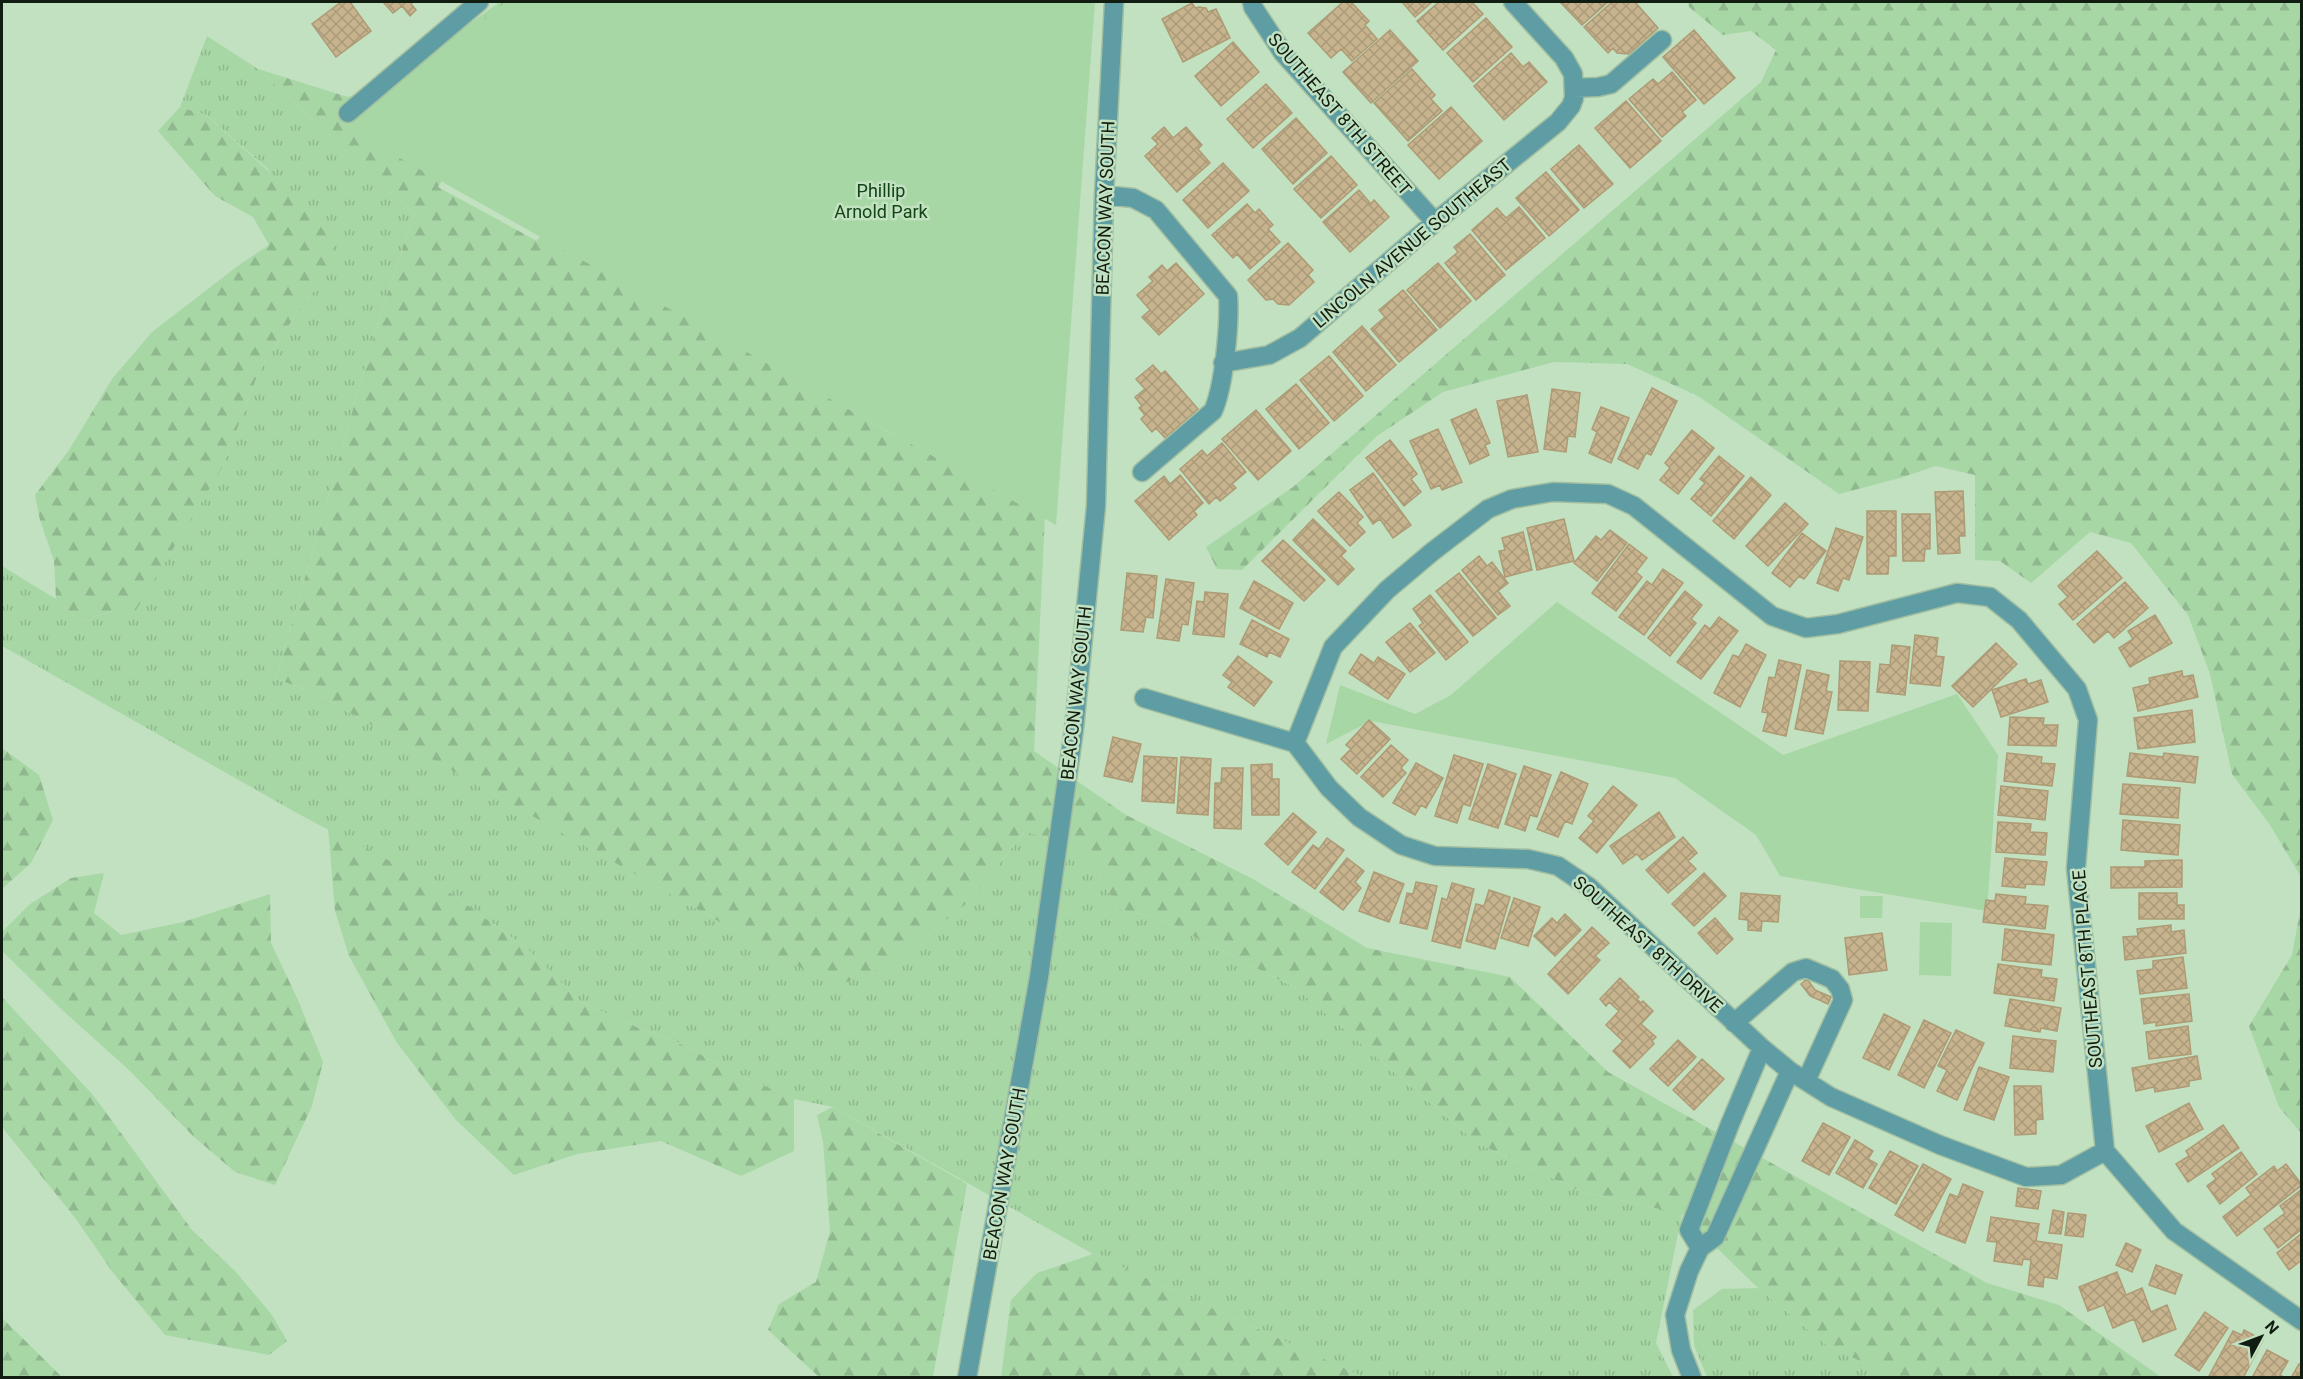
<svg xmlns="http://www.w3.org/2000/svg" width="2303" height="1379" font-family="Roboto,sans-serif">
  <defs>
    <pattern id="grass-tufts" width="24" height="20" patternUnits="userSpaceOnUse" patternTransform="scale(1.5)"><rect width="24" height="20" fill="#a8d7a6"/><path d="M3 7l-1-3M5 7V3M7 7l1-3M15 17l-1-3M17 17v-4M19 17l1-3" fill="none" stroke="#90b88e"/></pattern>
    <pattern id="forest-firs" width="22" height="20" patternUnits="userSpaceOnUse" patternTransform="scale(1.5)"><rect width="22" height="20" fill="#a8d7a6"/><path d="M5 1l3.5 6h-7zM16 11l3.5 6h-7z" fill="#90b88e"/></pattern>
    <pattern id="building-cross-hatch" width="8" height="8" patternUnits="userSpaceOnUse" patternTransform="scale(1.5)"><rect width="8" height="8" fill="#c7b48e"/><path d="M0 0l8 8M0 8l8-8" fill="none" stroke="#aa9a79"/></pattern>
  </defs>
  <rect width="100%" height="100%" fill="#c1e1c0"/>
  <path fill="url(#grass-tufts)" d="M207 36 258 69 414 214 377 325 276 679 313 692 816 976 834 985 896 961 972 899 1025 831 1087 852 1118 909 1157 918 1296 988 1477 1143 1582 1192 1682 1214 1656 1343 1673 1377H1363L1093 1254 833 1107 794 1099 739 1075 673 1040 641 1029 581 1002 526 948 452 894 304 817 2 646V566L56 599 79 621 117 610 223 466 259 371 300 308 322 281 268 169 206 115 180 107Z
    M1758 1288 1828 1346 1894 1377H1707L1694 1345 1693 1310 1722 1289Z"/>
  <path fill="url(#forest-firs)" d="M500 2H721L498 92 438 187 537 241 585 156 806 385 889 432 1045 514 1034 751 1126 815 1253 879 1367 948 1510 977 1608 1072 1987 1283 2059 1305 2161 1377H1894L1828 1346 1758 1288 1682 1214 1582 1192 1477 1143 1296 988 1157 918 1118 909 1087 852 1025 831 972 899 896 961 835 987 313 692 276 679 377 325 414 214 258 69 348 97 387 82Z
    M1688 2H2301V877L2270 825 2232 774 2210 674 2188 615 2131 543 2090 532 2031 583 2000 561 1975 560V475L1936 466 1900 478 1839 494 1698 396 1627 364 1554 362 1443 392 1377 436 1242 570 1217 569 1206 547 1293 487 1761 82 1776 50 1751 31 1723 35 1689 7Z
    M180 107 206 115 339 234 322 281 300 308 259 371 223 466 133 615 116 610 79 621 56 599 54 561 40 520 35 495 69 450 112 379 152 332 239 265 269 245 253 217 215 196 158 131Z
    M2 748 39 775 53 820 31 863 2 889Z
    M328 828 452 894 526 948 581 1002 641 1029 673 1040 739 1075 794 1099V1151L741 1176 661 1141 577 1154 514 1175 456 1120 397 1043 349 956 335 911Z
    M104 873 94 913 121 935 183 922 270 894 271 943 298 1000 323 1062 312 1106 275 1185 235 1172 193 1136 129 1070 60 1008 2 951V932L30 904 71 878Z
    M2301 906V1133L2279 1107 2249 1026 2292 955Z
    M2 997 93 1095 192 1230 236 1272 272 1315 287 1341 269 1355 165 1335 114 1274 76 1219 2 1127Z
    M833 1107 967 1184 933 1377H819L768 1330 779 1304 816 1282 830 1231 823 1142 817 1115Z
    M1093 1254 1359 1375 1363 1377H1001L1011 1300 1037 1273Z
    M2 1318 62 1377H2Z"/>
  <path fill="#a8d7a6" d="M505 2H1095L1056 525 353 132Z
    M1557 602 1783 755 1957 694 1998 755 1987 911 1780 876 1756 835 1675 778 1371 721 1326 744 1340 685 1415 714 1451 695Z
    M1860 896H1883L1882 918H1860Z
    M1920 922 1952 923 1951 976 1919 975Z"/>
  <path fill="url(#building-cross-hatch)" stroke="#ae9b75" stroke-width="1.5" d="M341 2H350L371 31 336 57 312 24Z
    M383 2H413L411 4 416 10 410 16 402 6 393 13Z
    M1343 2H1351L1369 21 1365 25 1377 39 1352 61 1341 49 1331 58 1308 33Z
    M1402 2H1432L1415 17Z
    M1439 2H1472L1483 14 1443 50 1417 21Z
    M1560 2H1608L1582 25Z
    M1612 2H1635L1658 28 1629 54 1617 53 1613 48 1608 53 1584 27Z
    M1192 3 1195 8 1199 7 1206 8 1208 12 1216 9 1230 38 1183 62 1162 19Z
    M1486 18 1512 47 1473 82 1447 53Z
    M1390 30 1418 61 1371 103 1343 72Z
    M1694 30 1735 78 1704 104 1663 57Z
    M1233 42 1259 72 1221 106 1195 76Z
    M1511 53 1523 67 1529 62 1547 82 1504 120 1474 86Z
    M1412 69 1435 95 1431 99 1442 111 1408 141 1374 103Z
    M1672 72 1696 100 1682 112 1686 116 1662 137 1629 99 1653 79 1658 84Z
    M1266 84 1292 113 1253 148 1227 119Z
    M1626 101 1661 141 1630 168 1595 128Z
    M1451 107 1482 141 1439 179 1408 145Z
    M1296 118 1327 153 1293 184 1262 149Z
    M1164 127 1173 138 1186 127 1202 145 1198 149 1210 163 1177 192 1145 156 1158 144 1152 138Z
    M1579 145 1613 184 1584 208 1551 169Z
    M1331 156 1357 185 1321 218 1294 189Z
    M1223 163 1249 191 1208 228 1183 200Z
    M1546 172 1579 210 1549 236 1516 198Z
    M1359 190 1371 204 1374 200 1389 217 1350 252 1323 222Z
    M1247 204 1255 213 1259 209 1273 225 1268 229 1280 242 1250 269 1237 254 1233 258 1212 235Z
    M1519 207 1545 238 1506 270 1472 230 1497 208 1506 218Z
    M1470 234 1505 275 1476 300 1445 263 1458 252 1454 247Z
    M1288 243 1313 270 1308 275 1314 282 1289 305 1278 304 1273 299 1266 300 1248 280Z
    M1176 263 1204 294 1159 335 1142 317 1150 310 1137 295 1153 281 1149 277 1162 265 1167 271Z
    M1438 263 1471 301 1440 328 1407 290Z
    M1403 290 1437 330 1399 362 1371 329 1385 317 1379 310Z
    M1362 326 1396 365 1366 391 1333 352Z
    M1329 356 1363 396 1334 421 1300 380Z
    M1153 365 1161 374 1165 371 1198 409 1165 438 1156 428 1152 432 1141 419 1145 415 1139 408 1142 406 1135 397 1145 389 1136 379Z
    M1296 384 1329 423 1299 449 1266 409Z
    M1652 388 1677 401 1651 455 1646 453 1638 469 1618 459Z
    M1552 389 1580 393 1575 437 1568 436 1566 452 1544 449Z
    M1527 395 1538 452 1508 457 1497 401Z
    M1601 407 1629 418 1611 463 1589 453 1597 432 1592 429Z
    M1476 409 1490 443 1485 445 1489 455 1470 464 1451 420Z
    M1256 410 1291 451 1258 480 1222 439Z
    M1438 429 1462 482 1442 490 1440 485 1431 489 1410 441Z
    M1692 430 1714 448 1678 494 1660 480 1670 468 1665 463Z
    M1390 440 1417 474 1411 479 1421 492 1404 506 1366 458Z
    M1222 443 1246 472 1232 484 1236 488 1220 501 1216 497 1209 504 1180 469 1202 450 1207 456Z
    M1719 456 1744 476 1711 516 1691 499 1705 483 1700 479Z
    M1373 473 1411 525 1393 538 1380 519 1373 524 1350 490Z
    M1180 475 1203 503 1194 511 1197 515 1169 540 1135 501 1164 476 1170 484Z
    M1751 477 1771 495 1734 539 1713 521Z
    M1963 491 1965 536H1959L1960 553 1938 554 1935 492Z
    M1339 492 1363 517 1357 523 1365 532 1350 546 1318 511Z
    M1785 503 1808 524 1768 566 1746 546Z
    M1867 511H1896V556H1889L1888 574H1867Z
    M1902 514H1930V549H1925L1924 561H1903Z
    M1313 519 1346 551 1341 556 1354 569 1338 585 1293 540Z
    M1564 519 1574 561 1537 570 1527 528Z
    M1836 528 1863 537 1849 580 1843 578 1838 591 1817 583Z
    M1610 530 1627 543 1597 581 1574 563 1596 536 1601 540Z
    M1523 532 1532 570 1505 577 1499 551 1505 550 1502 538Z
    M1802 533 1826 551 1804 579 1799 576 1790 587 1772 573Z
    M1283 540 1325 580 1304 601 1262 561Z
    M1629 544 1647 558 1636 572 1642 577 1616 611 1592 593Z
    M2097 551 2122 578 2073 620 2059 604 2068 597 2058 586Z
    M1479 556 1487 566 1492 562 1508 583 1498 591 1510 606 1498 615 1462 570Z
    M1663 569 1683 583 1644 635 1619 617 1647 581 1652 585Z
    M1127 573 1157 576 1153 618 1146 617 1143 632 1121 630Z
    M1459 573 1496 618 1473 636 1436 591Z
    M1166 579 1194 583 1188 625 1182 624 1179 641 1157 638Z
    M1254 581 1293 603 1279 629 1240 608Z
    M2125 582 2148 608 2114 638 2108 631 2094 643 2077 624Z
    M1685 591 1702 605 1691 619 1696 623 1670 656 1648 638Z
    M1205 592 1228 594 1224 637 1193 634 1197 601 1204 602Z
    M1430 595 1468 642 1446 660 1419 626 1423 623 1413 609Z
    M2155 615 2172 643 2130 667 2119 648 2133 639 2128 631Z
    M1719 617 1738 631 1701 679 1677 662 1705 625 1710 629Z
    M1252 620 1289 639 1280 657 1269 652 1267 657 1240 644Z
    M1410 623 1435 653 1410 672 1386 642Z
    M1915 635 1938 638 1936 656 1944 657 1940 686 1910 683Z
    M1996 643 2017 664 1973 707 1952 686Z
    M1746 644 1766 655 1740 707 1714 693 1733 655 1739 657Z
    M1892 645 1910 647 1905 695 1877 692 1880 664 1890 665Z
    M1361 654 1374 663 1378 657 1405 674 1388 699 1349 673Z
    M1238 656 1272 682 1254 706 1228 687 1232 682 1223 675Z
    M1779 660 1801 665 1786 736 1763 731 1768 713 1762 712 1769 677 1775 678Z
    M1840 661 1870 662 1868 711 1838 710Z
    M1807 670 1829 675 1826 691 1832 692 1823 734 1795 729Z
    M2182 671 2183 677 2193 675 2198 697 2138 711 2133 688 2150 684 2149 678Z
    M2026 679 2028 684 2041 680 2048 702 2001 717 1992 690Z
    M2192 710 2195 742 2138 749 2134 718Z
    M2010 717 2044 718 2043 725H2058L2056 746 2008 745Z
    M1369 720 1390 739 1357 774 1341 759 1351 749 1346 745Z
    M1113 737 1141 744 1132 782 1104 776Z
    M1391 745 1408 760 1401 768 1406 773 1383 797 1361 777Z
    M2007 753 2042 757 2041 763 2055 764 2052 786 2004 781Z
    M2130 753 2163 757 2164 753 2198 757 2195 783 2127 776Z
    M1454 755 1483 764 1470 806 1463 804 1457 823 1435 816Z
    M1144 756 1177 758 1174 803 1142 801Z
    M1181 757 1211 759 1208 815 1177 813Z
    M1416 763 1443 778 1426 808 1421 805 1415 815 1393 803Z
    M1272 764V779H1279V815H1252L1251 765Z
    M1488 764 1516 774 1498 828 1469 819Z
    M1524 766 1551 775 1537 817 1530 815 1525 831 1505 824Z
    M1222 768H1243L1241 829 1214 828 1215 783H1221Z
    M1561 772 1588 784 1572 824 1565 821 1558 837 1537 829Z
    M2123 784 2180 788 2178 818 2120 814Z
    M1613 786 1637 805 1597 853 1579 838 1594 821 1588 816Z
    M2001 786 2048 791 2045 820 1998 815Z
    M1659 812 1675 837 1642 860 1637 854 1623 864 1610 846Z
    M1293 813 1316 832 1288 865 1265 844Z
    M2123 820 2180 825 2178 855 2121 850Z
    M1998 822 2031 824 2030 832 2047 833 2045 855 1996 852Z
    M1683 837 1697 853 1688 861 1696 869 1668 893 1646 870Z
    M1327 838 1344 850 1315 889 1292 872 1313 845 1319 849Z
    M1347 858 1364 871 1355 882 1361 888 1343 910 1320 892Z
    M2005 858 2047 862 2044 885 2026 884 2025 888 2002 886Z
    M2182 860V887L2111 888V867H2145V861Z
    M1374 872 1404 884 1389 922 1359 911Z
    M1704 873 1726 896 1694 926 1672 904Z
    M1416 882 1437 886 1427 929 1400 923 1407 893 1413 894Z
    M1452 883 1474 889 1460 948 1432 941 1442 898 1447 900Z
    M1489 890 1510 897 1495 949 1466 941 1476 904 1484 906Z
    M1741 893 1780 896 1778 922 1762 921 1761 931 1748 930V920L1739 919Z
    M2139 893H2177V905H2184V919H2139Z
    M1996 894 2026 897 2025 904 2048 906 2045 929 1983 922 1986 900 1995 901Z
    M1514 898 1540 907 1528 946 1501 938Z
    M1565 914 1581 930 1555 956 1534 936 1552 918 1557 923Z
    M1715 918 1733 939 1717 954 1698 933Z
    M2171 925V932L2184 930 2186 953 2125 960 2123 937 2138 936 2137 929Z
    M1592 927 1609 943 1595 956 1600 960 1568 994 1548 974Z
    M2005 929 2054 935 2051 965 2002 960Z
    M1882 933 1887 970 1849 975 1845 938Z
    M2183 957 2187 988 2140 994 2137 971 2153 969V961Z
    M1998 964 2042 970 2041 977 2057 979 2054 1001 1994 993Z
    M1620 978 1639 997 1637 999 1641 1003 1643 1001 1653 1011 1641 1024 1656 1037 1652 1041 1654 1044 1630 1068 1613 1051 1623 1041 1606 1025 1619 1011 1609 1002 1606 1006 1600 999Z
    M1807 979 1815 990 1831 997 1828 1004 1810 996 1801 984Z
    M2189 994 2192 1021 2156 1026V1022L2144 1024 2141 999Z
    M2010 999 2061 1008 2057 1031 2041 1028 2040 1032 2005 1026Z
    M1884 1014 1910 1027 1889 1070 1863 1058Z
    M1924 1020 1951 1033 1924 1088 1898 1075Z
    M2188 1026 2191 1054 2149 1059 2146 1032Z
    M1956 1030 1984 1043 1957 1100 1937 1091 1947 1070 1938 1066Z
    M2013 1036 2056 1041 2053 1072 2010 1068Z
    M1678 1040 1696 1057 1668 1086 1650 1069Z
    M2197 1056 2201 1079 2189 1081V1086L2155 1092 2154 1087 2136 1091 2132 1068Z
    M1702 1059 1724 1079 1694 1110 1673 1090Z
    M1979 1067 2009 1077 1994 1120 1964 1110Z
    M2014 1086H2041L2043 1119 2036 1120V1134L2015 1135Z
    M2189 1103 2203 1129 2159 1152 2146 1126Z
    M1823 1123 1850 1137 1829 1175 1802 1161Z
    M2223 1125 2239 1148 2188 1182 2176 1164 2189 1156 2186 1151Z
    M1855 1140 1873 1151 1868 1159 1877 1164 1863 1188 1836 1173Z
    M1890 1151 1918 1166 1896 1204 1869 1188Z
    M2241 1152 2257 1174 2220 1204 2207 1186 2216 1179 2212 1174Z
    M1923 1164 1951 1179 1923 1231 1895 1215Z
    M2286 1164 2302 1185 2237 1236 2223 1217 2251 1195 2246 1188 2274 1166 2277 1171Z
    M1963 1184 1983 1192 1965 1243 1936 1232 1950 1194 1958 1197Z
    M2018 1188 2041 1191 2038 1209 2016 1206Z
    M2302 1189V1229L2278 1248 2264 1229 2285 1213 2280 1206Z
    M2053 1210 2064 1212 2061 1234 2049 1233Z
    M2068 1213 2086 1215 2083 1237 2065 1235Z
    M1991 1217 2039 1224 2036 1241 2062 1245 2057 1279 2044 1277 2043 1287 2028 1285 2031 1260 2023 1259 2022 1265 1994 1261 1997 1242 1987 1241Z
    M2302 1233V1260L2289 1270 2277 1253Z
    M2126 1243 2141 1250 2132 1272 2116 1265Z
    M2156 1265 2182 1275 2175 1294 2149 1285Z
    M2117 1272 2126 1295 2142 1288 2151 1312 2167 1305 2176 1329 2143 1342 2134 1319 2113 1328 2104 1305 2088 1311 2079 1287Z
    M2205 1312 2228 1328 2199 1371 2175 1355Z
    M2244 1330 2263 1340 2243 1378 2209 1376 2233 1331 2242 1335Z
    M2267 1350 2288 1361 2280 1375 2285 1378H2252Z
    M2299 1364 2302 1365V1378H2291Z"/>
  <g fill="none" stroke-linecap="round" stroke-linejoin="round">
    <g stroke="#a2bea1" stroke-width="21">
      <path id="minor" d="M1252 2 1253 7 1283 53 1435 222
        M1574 88 1598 87 1611 84 1662 40
        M348 113 479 2
        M1104 195 1133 198 1156 210 1228 296C1230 323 1224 387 1213 411L1142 472
        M1223 363 1269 355 1300 338 1435 222 1558 122 1571 106 1574 98 1573 74 1564 58 1513 2
        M1144 698 1295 743 1329 788 1359 817 1401 845 1435 856 1528 859 1558 866 1589 887 1762 1048 1790 1071 1831 1097 1940 1145 2026 1177 2061 1175 2105 1151
        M1295 743 1333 647 1387 590 1432 552 1488 509 1512 499 1553 492 1608 494 1634 506 1772 616 1806 628 1838 624 1957 593 1990 597 2019 620 2077 689 2088 720 2076 868 2105 1151 2174 1231 2302 1321
        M1734 1023 1793 972 1806 968 1832 979 1840 989 1843 1000 1806 1081
        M1700 1248 1689 1230 1730 1124 1762 1048
        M967 1378 1039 977 1074 729 1096 506 1104 195 1114 2
        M1692 1378 1681 1350 1675 1315 1689 1271 1700 1248 1715 1237 1790 1071"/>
    </g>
    <use href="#minor" stroke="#5e9da4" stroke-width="18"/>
  </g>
  <g text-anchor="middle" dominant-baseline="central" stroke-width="5" stroke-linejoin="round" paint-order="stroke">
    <g font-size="18" fill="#121d12" stroke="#c1e1c0">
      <text transform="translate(1340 114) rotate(49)">SOUTHEAST 8TH STREET</text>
      <text transform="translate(1105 208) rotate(-88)">BEACON WAY SOUTH</text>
      <text transform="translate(1412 243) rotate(-40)">LINCOLN AVENUE SOUTHEAST</text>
      <text transform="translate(1076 693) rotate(-84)">BEACON WAY SOUTH</text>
      <text transform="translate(1648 944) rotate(42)">SOUTHEAST 8TH DRIVE</text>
      <text transform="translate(2087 969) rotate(-95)">SOUTHEAST 8TH PLACE</text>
      <text transform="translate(1004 1174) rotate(-80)">BEACON WAY SOUTH</text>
    </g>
    <g font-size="18" fill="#124414" stroke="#c1e1c0">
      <text x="881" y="190">Phillip<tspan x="881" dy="21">Arnold Park</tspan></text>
    </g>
  </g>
  <rect width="2303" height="1379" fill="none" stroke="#121d12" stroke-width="6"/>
  <g transform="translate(2261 1337) rotate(49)" stroke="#c1e1c0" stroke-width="4.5" paint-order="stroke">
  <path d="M0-4.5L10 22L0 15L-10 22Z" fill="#121d12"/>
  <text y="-9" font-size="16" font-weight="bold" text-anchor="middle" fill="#121d12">N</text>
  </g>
</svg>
